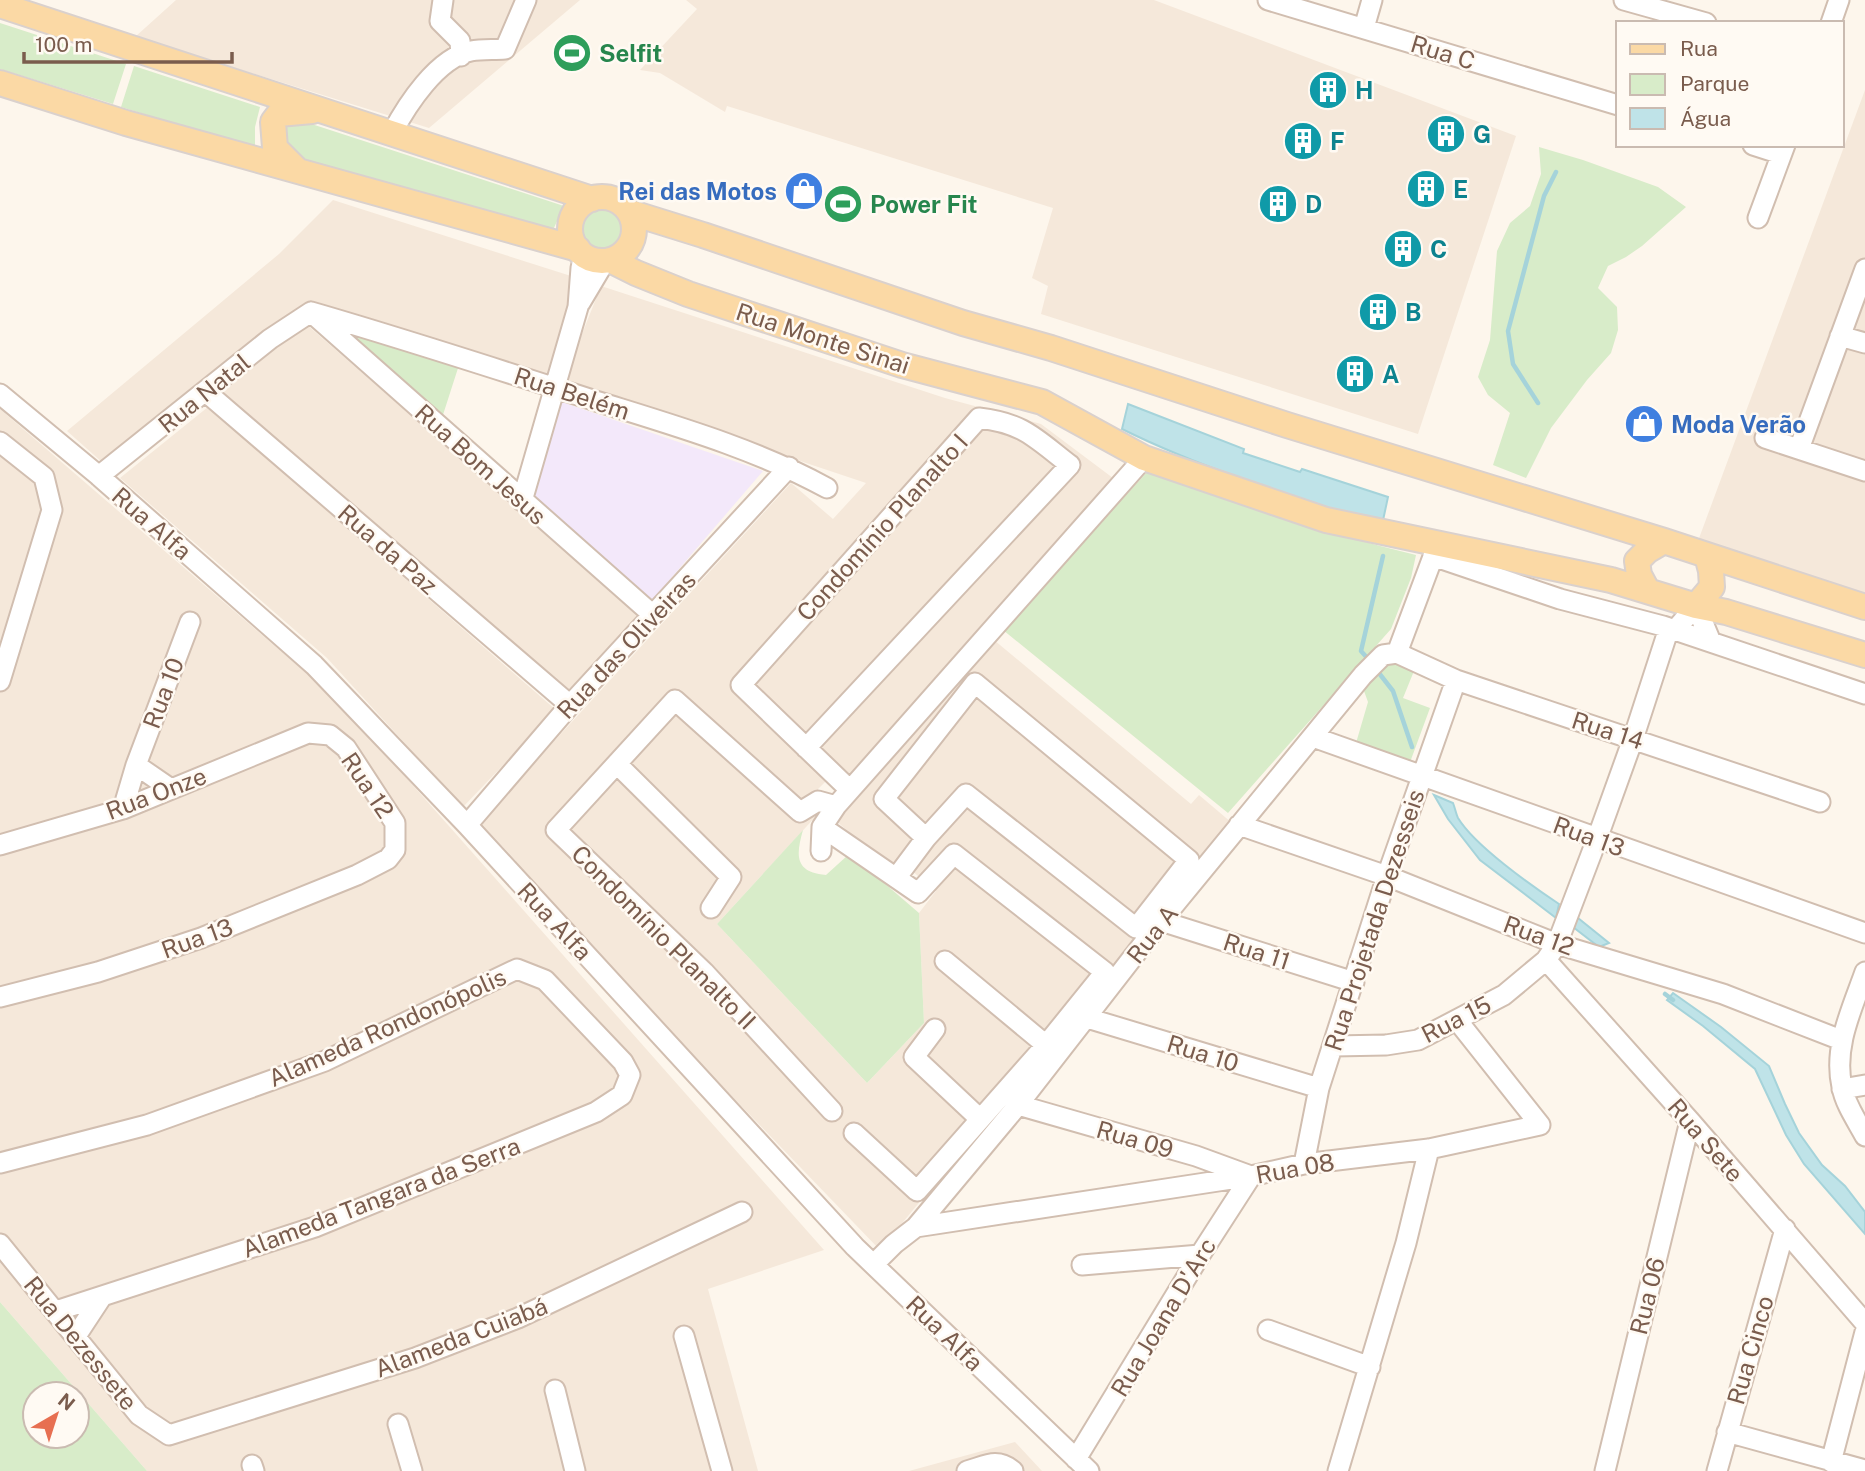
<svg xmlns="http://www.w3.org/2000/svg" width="1865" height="1471" font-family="'Public Sans',sans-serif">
  <rect width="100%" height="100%" fill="#fdf6ec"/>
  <path fill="#f5e8da" d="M176 0H580L429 128 135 37Z
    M686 0H1154L1516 136 1418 434 1041 314 1048 286 1032 278 1053 208 727 106 725 112 660 73 640 70 697 9Z
    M1865 90V594L1698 541Z
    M333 200 571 276V298L548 379 298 308 103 463 67 431 279 254Z
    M601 286 945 398 1041 424 1117 481 844 781 827 780 818 789V814L717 924 867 1083 924 1023 919 913 936 891 899 860 891 868 835 820 994 640 1191 804 1199 795 1232 823 880 1250 511 867 516 861 480 822 791 483 833 519 866 483 563 382Z
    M306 324 642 616 567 698 219 394Z
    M208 407 556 710 463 807 327 658 120 478Z
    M0 409 313 679 371 738 824 1250 708 1289 758 1471H147L0 1302Z
    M1015 1442 1042 1471H909Z"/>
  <path fill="#f3e8fa" d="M556 400 763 471 648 605 526 502Z"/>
  <path fill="#d8ecc9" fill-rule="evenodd" d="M0 23 126 64 113 104 0 69Z
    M134 66 260 107 255 127V148L121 107Z
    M290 117 564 206 553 230 291 159 280 125Z
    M1539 147 1583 160 1658 187 1686 207 1642 246 1626 257 1608 266 1598 288 1617 307 1618 330 1611 353 1587 380 1551 428 1526 478 1493 465 1510 413 1488 395 1478 377 1490 340 1497 251 1510 223 1530 206 1541 174Z
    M580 229a22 22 0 1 1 44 0a22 22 0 1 1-44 0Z
    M334 328 459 365 441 421Z
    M1148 471C1236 503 1325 533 1416 555L1411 578 1391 629 1228 813 1003 630Z
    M1394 662 1414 671 1403 698 1430 708 1409 765 1356 743 1368 702 1364 691C1371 678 1378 666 1394 662Z
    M803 830C796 855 794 872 826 875L848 855 855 858 919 913 924 1023 867 1083 717 924Z
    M0 1302 147 1471H0ZM35 1394H77V1436H35Z"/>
  <path fill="#bfe3e8" stroke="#a5d3da" stroke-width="2" d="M1128 404 1244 449 1243 453 1300 472 1302 469 1388 497 1382 525C1294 497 1205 470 1122 429Z
    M1434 795 1453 803C1455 808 1456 814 1458 818 1475 846 1532 886 1559 904L1556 918 1480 860 1448 819Z
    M1578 918 1609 943 1599 947 1573 927Z
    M1673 993 1721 1027 1769 1066 1785 1104 1799 1133 1822 1165 1845 1186 1865 1212V1234L1804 1164 1786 1135 1755 1069 1703 1026 1667 1000Z"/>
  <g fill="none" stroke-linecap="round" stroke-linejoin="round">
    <path stroke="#a5d3da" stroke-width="4.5" d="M1538 403 1513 364 1508 331 1544 196 1556 172
      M1370 661 1361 651 1383 556
      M1375 668 1393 691 1412 747
      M1665 994 1673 1000"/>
    <g stroke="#d1beb0" stroke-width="23">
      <path id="minor" d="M443 0 440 21 460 41 461 56
        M1268 0 1618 105
        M1624 0 1706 23
        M1831 23 1839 0
        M1364 28 1372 0
        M392 133C407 105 437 58 471 51 482 49 494 50 505 49L526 0
        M1753 145 1781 154
        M1758 218 1785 145
        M580 303 605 261
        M311 312C408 340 503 371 599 402 676 426 756 449 827 488
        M314 315 653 615
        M1840 336 1865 343
        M206 392 570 705
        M0 394 99 476 314 665 467 825 855 1247 1089 1471
        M1765 438 1865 471
        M0 442 44 477 52 510 0 681
        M1799 449 1865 269
        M99 476 270 339 311 312
        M522 501 578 307 581 268 584 255
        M1433 556 1560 599 1663 626 1865 694
        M1675 630 1696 606 1711 642
        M1397 653 1456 680 1820 802
        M1397 653 1437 546
        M1313 737 1865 933
        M806 748 1070 465C1036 439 1024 423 979 418L741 685 850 790
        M617 764 731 877 711 908
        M136 765 171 789
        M123 809 136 765 190 622
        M467 825 570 705 789 467
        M1239 825 1387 876 1557 944 1723 994 1841 1040
        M822 827 918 893 954 854 1105 972 1046 1045 917 1191 854 1133
        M0 845 123 809 308 733 330 735 346 748 395 823V850L388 859 357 875 201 938 98 972 0 997
        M821 851 822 827 836 806 1144 458
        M896 878 926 838 966 794 1136 928 1189 860 975 683 884 799 926 838
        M1161 921 1354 982
        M1546 960 1690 1121 1865 1323
        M945 961 1046 1045
        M1865 972C1852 1009 1833 1047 1842 1087 1845 1104 1857 1121 1865 1136
        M1087 1018 1319 1088
        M935 1029 914 1057 979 1118
        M1334 1046 1386 1045 1418 1040 1504 995 1546 960 1557 944 1597 839 1633 739 1669 628
        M1842 1089 1865 1085
        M1018 1105 1196 1156 1248 1175
        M832 1111 704 972 556 830 675 700 800 812 818 801 836 806
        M0 1163 147 1125 325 1061 517 969 545 980 623 1062 630 1075 622 1095 596 1112 315 1227 56 1311
        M1304 1164 1319 1088 1387 876 1456 680
        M916 1227 1251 1176 1304 1164 1429 1149 1540 1125 1457 1020
        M0 1244 139 1415 169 1435 415 1358 518 1318 742 1212
        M874 1264 894 1244 916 1227 1018 1105 1161 921 1363 675 1383 655 1397 653
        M1082 1265 1200 1255
        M1268 1330 1370 1367
        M76 1336 101 1298
        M684 1336 722 1471
        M555 1390 575 1471
        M398 1424 412 1471
        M1727 1432 1865 1470
        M1076 1459 1200 1255 1251 1176
        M1831 1462 1865 1332
        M252 1465 254 1471
        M967 1471C985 1466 997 1457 1013 1471
        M1338 1471 1406 1243 1429 1149
        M1605 1471 1690 1121
        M1717 1471 1785 1229"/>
    </g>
    <g stroke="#dad1cd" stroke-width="28">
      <path id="major" d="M0 5 592 199
        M0 83 126 123 578 249
        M297 170 275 148 273 122 279 114 312 111
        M570 229a32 32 0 1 1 64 0a32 32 0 1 1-64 0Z
        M629 212 703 235 963 323 1051 348 1287 425 1664 541 1865 607
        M610 260 636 273 688 294 902 365 1042 402 1144 458 1326 520 1611 580 1696 606 1726 612 1865 655
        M1646 588 1639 575 1637 561 1647 551 1664 541
        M1696 606 1712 587 1711 571 1707 556"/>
    </g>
    <use href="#minor" stroke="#fff" stroke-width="19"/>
    <use href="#major" stroke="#fbd9a5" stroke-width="24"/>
  </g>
  <defs>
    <g id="stadium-disc" transform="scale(2.0125)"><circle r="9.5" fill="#2e9e5b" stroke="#fffaf3"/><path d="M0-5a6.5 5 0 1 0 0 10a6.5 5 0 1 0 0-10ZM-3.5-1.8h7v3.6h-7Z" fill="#fff"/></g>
    <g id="building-disc" transform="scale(2.0125)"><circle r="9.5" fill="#0f9aa8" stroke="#fffaf3"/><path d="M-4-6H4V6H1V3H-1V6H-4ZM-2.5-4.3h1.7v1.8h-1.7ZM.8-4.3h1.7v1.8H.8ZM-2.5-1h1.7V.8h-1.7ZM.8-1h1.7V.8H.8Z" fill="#fff"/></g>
    <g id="shop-disc" transform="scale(2.0125)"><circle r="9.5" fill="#3f7fe0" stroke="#fffaf3"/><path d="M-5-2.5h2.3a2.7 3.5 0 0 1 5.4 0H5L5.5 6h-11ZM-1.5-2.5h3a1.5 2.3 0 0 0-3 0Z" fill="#fff"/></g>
  </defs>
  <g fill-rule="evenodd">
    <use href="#stadium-disc" x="572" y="53"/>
    <use href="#building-disc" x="1328" y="90"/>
    <use href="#building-disc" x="1446" y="134"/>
    <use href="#building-disc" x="1303" y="141"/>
    <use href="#building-disc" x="1426" y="189"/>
    <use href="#shop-disc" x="804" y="191"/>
    <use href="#stadium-disc" x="843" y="204"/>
    <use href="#building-disc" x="1278" y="204"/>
    <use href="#building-disc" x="1403" y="249"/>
    <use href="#building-disc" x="1378" y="312"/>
    <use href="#building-disc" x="1355" y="374"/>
    <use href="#shop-disc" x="1644" y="424"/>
  </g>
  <g text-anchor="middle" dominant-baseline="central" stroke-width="5" stroke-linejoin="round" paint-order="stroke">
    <g font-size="24" fill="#7a5c4d" stroke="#fffaf3">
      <text transform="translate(1443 52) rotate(17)">Rua C</text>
      <text transform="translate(823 338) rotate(18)">Rua Monte Sinai</text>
      <text transform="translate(204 393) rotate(-39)">Rua Natal</text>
      <text transform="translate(572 393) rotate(18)">Rua Belém</text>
      <text transform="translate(481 464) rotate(42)">Rua Bom Jesus</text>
      <text transform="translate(152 523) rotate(41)">Rua Alfa</text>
      <text transform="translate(882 527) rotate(-48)">Condomínio Planalto I</text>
      <text transform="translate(388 549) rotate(41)">Rua da Paz</text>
      <text transform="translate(626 645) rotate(-47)">Rua das Oliveiras</text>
      <text transform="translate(163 693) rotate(-69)">Rua 10</text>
      <text transform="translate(1608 730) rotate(18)">Rua 14</text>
      <text transform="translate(368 785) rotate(56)">Rua 12</text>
      <text transform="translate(156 793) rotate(-21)">Rua Onze</text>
      <text transform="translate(1589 836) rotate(20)">Rua 13</text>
      <text transform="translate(1374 920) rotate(-72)">Rua Projetada Dezesseis</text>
      <text transform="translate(555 921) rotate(47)">Rua Alfa</text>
      <text transform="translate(1152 934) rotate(-52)">Rua A</text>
      <text transform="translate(1539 935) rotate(20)">Rua 12</text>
      <text transform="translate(664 937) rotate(45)">Condomínio Planalto II</text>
      <text transform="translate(197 938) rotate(-20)">Rua 13</text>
      <text transform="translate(1257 951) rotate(18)">Rua 11</text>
      <text transform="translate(1456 1019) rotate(-27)">Rua 15</text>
      <text transform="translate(387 1027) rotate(-24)">Alameda Rondonópolis</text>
      <text transform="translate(1203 1053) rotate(17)">Rua 10</text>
      <text transform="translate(1135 1139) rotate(16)">Rua 09</text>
      <text transform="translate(1706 1140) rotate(49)">Rua Sete</text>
      <text transform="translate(1295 1168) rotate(-10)">Rua 08</text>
      <text transform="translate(381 1197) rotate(-21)">Alameda Tangara da Serra</text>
      <text transform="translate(1647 1296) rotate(-76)">Rua 06</text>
      <text transform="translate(1163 1317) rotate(-59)">Rua Joana D'Arc</text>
      <text transform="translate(945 1333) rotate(44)">Rua Alfa</text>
      <text transform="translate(461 1337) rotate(-21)">Alameda Cuiabá</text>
      <text transform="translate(81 1343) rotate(51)">Rua Dezessete</text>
      <text transform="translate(1750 1350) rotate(-74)">Rua Cinco</text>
    </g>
    <g font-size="24" font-weight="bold" fill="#27864d" stroke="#fffaf3" text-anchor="start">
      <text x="599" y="53">Selfit</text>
      <text x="870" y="204">Power Fit</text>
    </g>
    <g font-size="24" font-weight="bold" fill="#0d838f" stroke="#fffaf3" text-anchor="start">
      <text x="1355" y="90">H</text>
      <text x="1473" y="134">G</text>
      <text x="1330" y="141">F</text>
      <text x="1453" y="189">E</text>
      <text x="1305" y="204">D</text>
      <text x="1430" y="249">C</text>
      <text x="1405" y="312">B</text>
      <text x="1382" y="374">A</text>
    </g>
    <g font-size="24" font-weight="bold" fill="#366cbe" stroke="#fffaf3" text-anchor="end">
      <text x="777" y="191">Rei das Motos</text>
      <text x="1671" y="424" text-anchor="start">Moda Verão</text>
    </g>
  </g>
  <rect x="1616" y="21" width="228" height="126" fill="#fffaf3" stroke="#cabbb1" stroke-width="2"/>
  <rect x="1630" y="44" width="35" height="10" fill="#fbd9a5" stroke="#cabbb1" stroke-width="2"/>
  <text x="1680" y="56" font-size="21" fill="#7a5c4d">Rua</text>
  <rect x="1630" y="74" width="35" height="21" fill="#d8ecc9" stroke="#cabbb1" stroke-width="2"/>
  <text x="1680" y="91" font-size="21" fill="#7a5c4d">Parque</text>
  <rect x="1630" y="108" width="35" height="21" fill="#bfe3e8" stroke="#cabbb1" stroke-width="2"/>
  <text x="1680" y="126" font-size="21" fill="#7a5c4d">Água</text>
  <g transform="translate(56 1415) rotate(39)"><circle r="33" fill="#fffaf3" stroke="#cabbb1" stroke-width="2"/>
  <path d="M0-5L12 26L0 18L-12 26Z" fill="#e76f51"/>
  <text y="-10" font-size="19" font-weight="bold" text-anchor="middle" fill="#7a5c4d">N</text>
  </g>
  <path d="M24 52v10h208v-10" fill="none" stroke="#7a5c4d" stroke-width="3.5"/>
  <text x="35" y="52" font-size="21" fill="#7a5c4d" stroke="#fffaf3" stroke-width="5" paint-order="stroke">100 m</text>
</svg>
